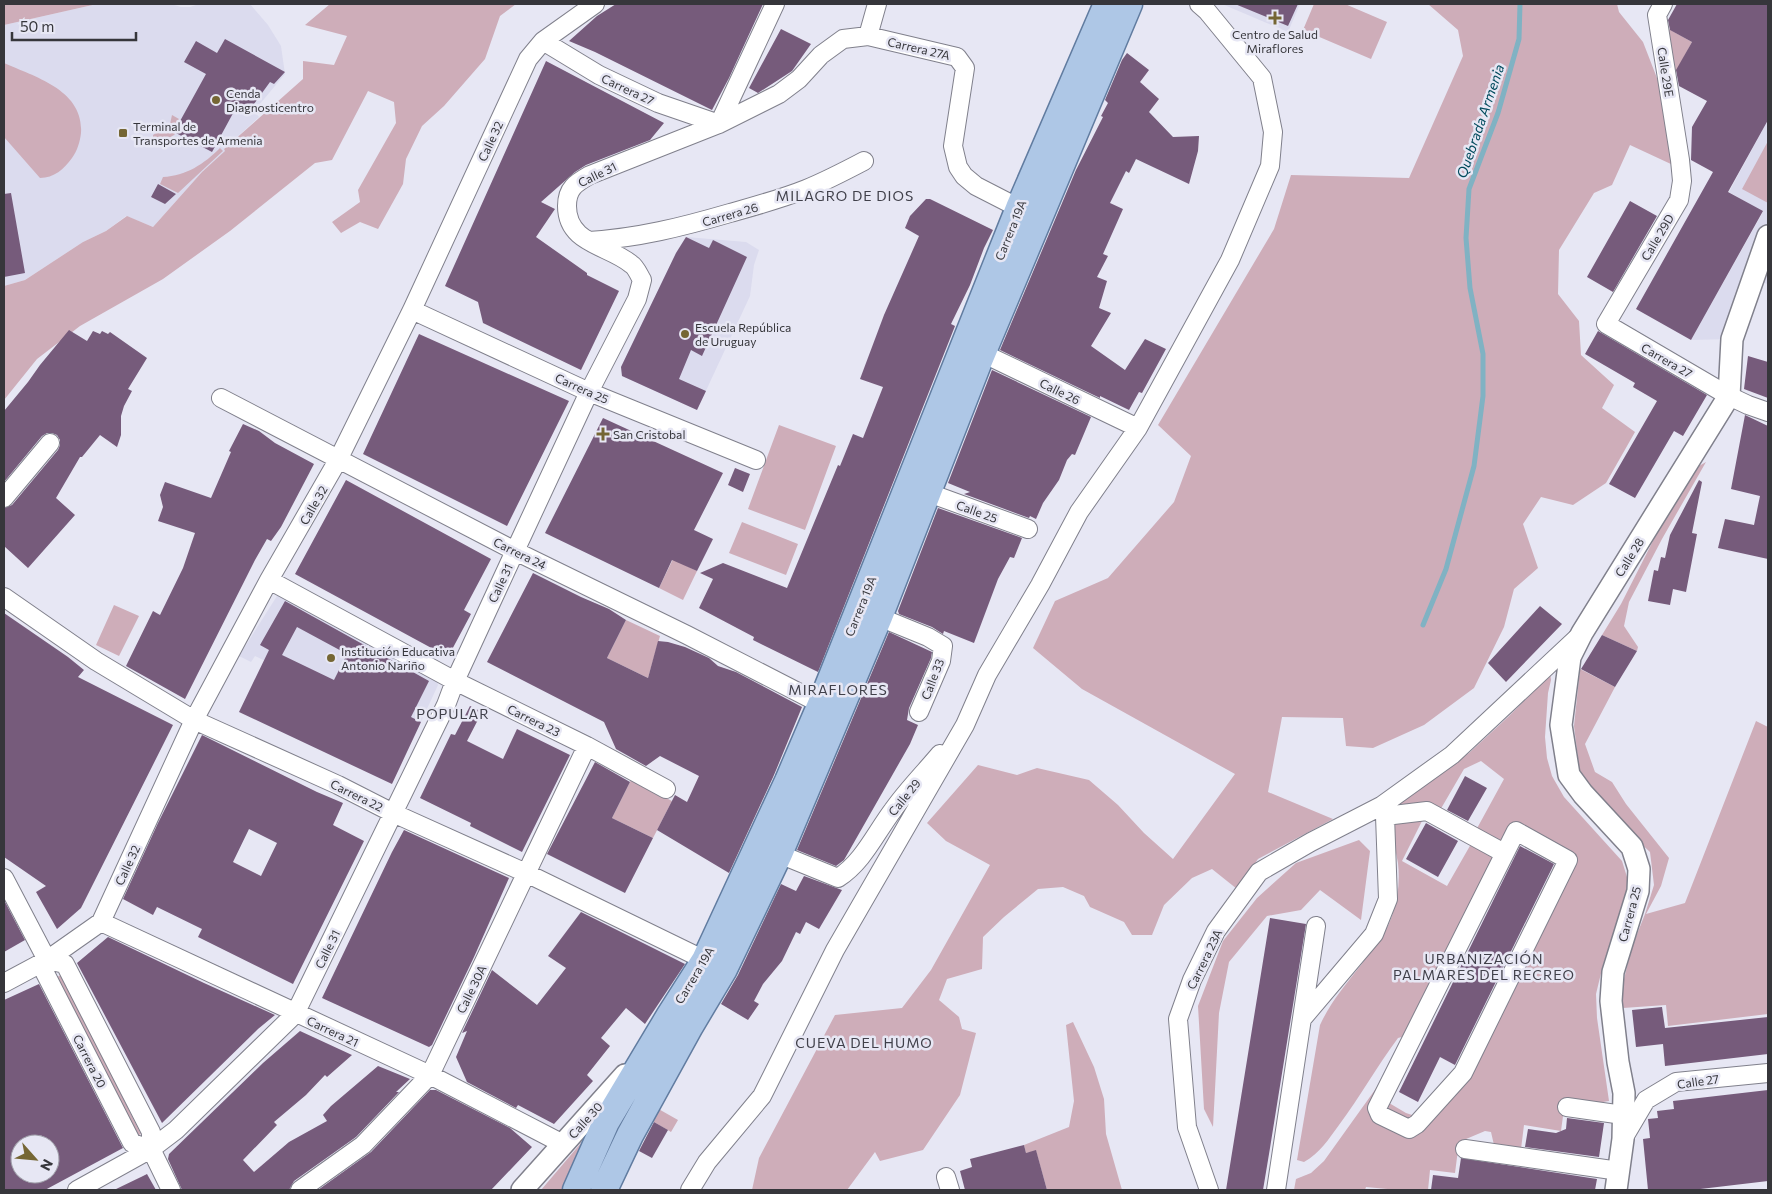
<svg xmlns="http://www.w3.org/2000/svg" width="1772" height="1194" font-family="Commissioner,sans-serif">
  <rect width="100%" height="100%" fill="#e7e7f4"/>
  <path fill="#dbdbee" d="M97 4H171L181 7H190L199 4H250L268 25 281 46 285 74 254 111 259 117 224 149 226 151 202 172 153 227 126 216 106 231 83 242 25 280 4 286V25Z
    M1222 4H1300L1288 32Z
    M1768 120V284L1753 280 1732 339 1691 340 1763 212 1729 192Z
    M686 237 746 242 759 250 754 265 750 296 697 410 622 376 621 367 676 253Z
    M277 596H286L436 676 438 685 421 722 373 699 290 673 255 656 251 662 239 656Z"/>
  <path fill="#ceadb9" d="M4 4H97L4 25Z
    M330 4H516L500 16 485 59 444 106 422 126 406 159 403 184 378 229 360 222 341 233 332 222 360 202 358 190 396 123 394 102 368 91 332 160 315 163 230 231 163 279 80 326 37 359 4 400V286L25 280 83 242 106 231 127 216 153 227 202 172 225 151 224 149 303 79V61L334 65 347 36 305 25Z
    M1314 4H1345L1387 22 1371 59 1303 30Z
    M1428 4H1617L1619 12 1643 42 1662 91 1673 165 1630 145 1612 185 1594 193 1559 250 1558 294 1579 321 1581 355 1614 385 1602 408 1635 432 1606 483 1573 505 1541 497 1523 524 1538 568 1514 589 1504 627 1474 688 1424 725 1373 748 1346 746 1343 718 1282 717 1268 792 1333 819 1258 859 1237 889 1212 869 1192 878 1164 905 1152 935H1132L1124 922 1090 907 1084 896 1063 887 1038 889 1004 917 983 937 982 969 947 979 939 1000 959 1017 962 1029 976 1033 960 1095 923 1150 880 1161 875 1152 847 1190H752L759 1158 835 1015 902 1008 931 970 990 865 946 841 927 823 978 765 1017 775 1037 768 1089 780 1118 805 1144 833 1173 859 1235 774 1082 689 1033 648 1055 601 1108 578 1174 502 1191 456 1158 425 1274 229 1291 175 1409 178 1463 56 1458 30Z
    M1665 27 1692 42 1671 81Z
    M4 63C35 77 84 90 81 133 80 142 77 151 72 158 64 169 54 178 40 178L4 137Z
    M172 115 179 119 173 132 175 134 174 135 163 141 153 139V135L170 124Z
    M1768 141V203L1742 189Z
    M220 148 223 151 178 193 160 184 163 177C186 176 204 164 220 148Z
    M779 425 836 446 805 530 748 509Z
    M1706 462 1662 539 1629 602 1624 626 1638 647 1637 651 1602 635 1621 604 1656 535 1699 466Z
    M742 522 798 544 786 575 729 553Z
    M673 559 697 571 683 600 659 588Z
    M114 605 139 616 119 656 96 645Z
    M626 620 660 636 648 678 607 658Z
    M1580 669 1615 687 1585 744 1595 772 1612 782 1626 804 1669 858 1661 886 1646 914 1685 903 1756 721 1768 727V1014L1668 1026 1666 1005 1623 1008V983L1632 947 1645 914 1654 885 1650 852 1623 827 1580 774 1574 726Z
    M1550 672 1551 680 1548 693 1545 737 1547 758 1552 776 1564 797 1622 861 1627 877 1628 885 1621 910 1603 965 1596 994 1597 1018 1609 1101 1597 1103 1565 1101 1561 1131 1524 1125 1521 1149 1494 1145 1491 1132 1485 1131 1459 1142 1455 1173 1430 1170 1428 1190H1398L1366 1187 1365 1190H1294L1296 1179 1311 1173 1324 1161 1377 1087 1383 1086 1384 1100 1406 1113 1418 1117 1433 1110 1574 857 1512 823 1504 840 1497 844 1475 832 1504 779 1481 761 1464 769 1439 812 1393 807 1469 753 1508 717 1534 691Z
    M631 780 672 801 653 838 612 818Z
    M1419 817 1422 821 1402 861 1447 886 1471 844 1492 854 1494 861 1409 1035 1398 1038C1377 1066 1360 1097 1339 1125 1328 1140 1320 1153 1304 1162L1297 1160 1320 1025C1330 1003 1346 984 1361 965 1373 949 1385 936 1392 916 1398 899 1400 881 1398 863 1396 850 1390 834 1395 821Z
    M1359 840 1370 851 1361 920 1320 890 1301 910 1267 916 1229 962 1219 1013 1213 1127 1204 1109 1198 1006 1223 941 1257 898 1296 863Z
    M61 975 141 1134 137 1136 57 977Z
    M1073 1022 1094 1067 1104 1099 1106 1134 1122 1190H1047L1036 1151 1026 1153 1024 1145 1069 1127 1074 1101 1066 1025Z
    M655 1107 678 1120 671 1132 649 1119Z
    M581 1143 584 1145 564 1190H541Z"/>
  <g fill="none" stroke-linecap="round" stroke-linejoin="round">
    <path stroke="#80b2c3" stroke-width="5" d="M1423 625 1446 569 1474 466 1483 396V354L1470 288 1466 238 1469 189 1498 113 1519 39 1520 4"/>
  </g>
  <path fill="#765b7b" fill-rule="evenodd" d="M616 4H763L729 78 712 110 595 52 569 41 597 16Z
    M1235 4H1298L1288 26Z
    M1677 4H1768V120L1728 192 1763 211 1691 340 1636 309 1713 172 1691 160 1692 127 1707 101 1679 86 1676 70 1692 42 1670 30 1668 20Z
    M781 29 811 44 792 71 758 93 749 88Z
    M225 39 285 72 274 84 270 82 249 111 238 104 212 152 174 132 206 74 184 62 196 41 217 53Z
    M1127 53 1149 70 1140 82 1159 99 1149 112 1173 137 1199 136 1198 151 1189 184 1136 159 1129 173 1126 171 1110 203 1123 209 1103 254 1108 256 1097 277 1107 281 1099 308 1111 313 1091 346 1125 370 1145 339 1166 349 1142 393 1139 392 1129 410 1100 396V398L1000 350 1076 170 1103 117 1101 116 1108 103 1105 100 1122 60Z
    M546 61 664 123 650 140 586 165 575 172 541 202 555 209 536 237 587 273V275L619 291 581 370 483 323 478 302 445 286Z
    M158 184 176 194 165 204 151 197Z
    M11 193 25 273 4 277V194Z
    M926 199H930L993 230 984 248 970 285 951 324 955 326 818 672 753 640 754 637 699 608 713 579 700 573 723 563 787 588 838 465 840 466 853 434 863 438 883 387 860 379 884 315 919 236 905 228 910 216Z
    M1630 201 1657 216 1613 292 1587 277Z
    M686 237 709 248 713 240 747 257 702 356 691 350 679 379 706 391 697 410 622 376 621 367 676 253Z
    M69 330 87 341 93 331 100 334 102 331 108 334 110 332 147 358 128 389 132 391 124 406 121 416V435L117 447 100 435 82 457H80L56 498 75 515 28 568 4 546V508L12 505 58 450 60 445V440L57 435 52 433H47L42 436 4 482V411L28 382 40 365Z
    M1598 331 1707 395 1683 436 1674 431 1635 498 1609 484 1657 401 1633 387 1635 383 1585 354Z
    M419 334 569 401 507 526 363 454Z
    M1748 356 1768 362V398L1744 389Z
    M992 370 1091 417 1075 455 1072 454 1067 460 1059 480 1043 503 1036 519 1030 516 1029 518 964 494 970 492 948 483Z
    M1745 415 1768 426V559L1718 548 1725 519 1754 525 1760 496 1731 489Z
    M603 418 723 473 694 530 713 539 697 571 672 560 659 588 545 533Z
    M243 424 259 431 275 443 314 464 281 527 271 541 267 539 255 560 185 699 126 666 153 611 160 615 183 568 195 533 158 521 163 507 160 495 165 482 211 498 231 452 229 451Z
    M735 468 750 474 743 492 728 485Z
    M346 480 491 559 464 610 471 614 448 657 295 574Z
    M1699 480 1702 482 1692 533 1697 534 1686 592 1673 589 1670 605 1648 601 1654 570 1658 571 1661 557 1665 558 1670 535Z
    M938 508 1022 538 1014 558 1010 557 998 579 974 643 944 631 943 634 932 627 899 614 898 611Z
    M533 573 581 597 609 609 626 620 607 658 648 678 658 641 668 642 685 647 709 658 718 666 736 672 802 707 774 775 729 873 657 830 675 795 687 802 699 776 660 756 646 766 616 749 604 722 487 662Z
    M285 601 429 681 411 717 421 722 392 784 239 712 269 650 260 645ZM297 627 347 654 334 680 282 655Z
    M1540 606 1562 624 1506 682 1488 663Z
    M4 613 68 657 84 670 78 677 173 725 81 908 57 929 36 892 46 886 4 857Z
    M889 632 932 652 931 658 909 708 907 720 918 725 910 744 844 860 836 866 797 850Z
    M1602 635 1637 651 1615 687 1581 669Z
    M470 706 482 712 467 741 503 759 517 729 570 755 522 852 470 826 471 823 420 798 451 734 455 735Z
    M202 735 317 792 343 803 333 825 364 841 293 984 198 937 202 929 157 907 153 915 123 899 158 823ZM249 829 277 843 261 876 233 862Z
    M595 762 630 782 612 818 653 838 625 893 547 854Z
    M1465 776 1487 788 1468 821 1447 810Z
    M1426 823 1458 841 1438 877 1406 859Z
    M404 830 509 878 474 957 432 1045 429 1047 322 998 392 852Z
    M1520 846 1554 864 1455 1065 1440 1057 1418 1102 1399 1092Z
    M804 876 842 890 819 929 806 922 800 934 796 932 782 961 763 984 754 1001 759 1004 748 1020 721 1004 738 975 781 884 796 891Z
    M4 900 25 940 4 952Z
    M581 912 685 964 645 1024 626 1008 601 1038 610 1046 587 1075 593 1081 554 1124 518 1105 516 1108 467 1082 456 1057 467 1031 462 1033 492 970 537 1005 566 968 548 956Z
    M1270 918 1306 924 1270 1148 1263 1190H1226Z
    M108 937 204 983 275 1015 258 1029 162 1123 77 963Z
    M39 984 123 1148 45 1190H4V1000ZM20 1144H50V1174H20Z
    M1662 1007 1665 1028 1768 1017V1054L1665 1066 1663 1044 1636 1047 1632 1010Z
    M300 1031 352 1055 327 1077 325 1075 306 1095 274 1122 277 1125 243 1160 254 1172 289 1142 327 1121 323 1115 331 1106 378 1066 410 1079 396 1092H399L356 1137 294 1181 289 1190H182L168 1159 169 1154 263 1063Z
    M430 1090H436L510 1128 532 1147 491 1190H318L371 1152Z
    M1768 1090V1181L1692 1190H1648L1643 1139 1650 1138 1648 1119 1658 1118 1657 1111 1674 1109 1673 1101Z
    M1567 1118 1604 1123 1599 1157 1525 1147 1528 1129 1556 1133 1566 1129Z
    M654 1122 668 1130 652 1158 639 1151Z
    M1024 1145 1026 1153 1036 1150 1047 1190H965L960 1171 972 1167 970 1159Z
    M1461 1158 1597 1179 1595 1190H1431L1433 1175 1458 1178Z
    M147 1174 156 1190H114L141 1177Z"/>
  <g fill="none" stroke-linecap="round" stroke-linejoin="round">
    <g stroke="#80808c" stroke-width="20">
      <path id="minor" d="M1663 4 1657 15 1680 160 1682 181 1679 200 1606 324 1729 396 1748 405 1768 412
        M868 36 877 4
        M543 41 599 75 658 103 719 124
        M719 124 775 4
        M589 241C638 238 682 227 730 213 755 206 781 199 806 189 826 181 845 171 864 161
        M412 310 589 392 756 460
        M982 353 1138 428
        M221 398 515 551 687 635 821 704
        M926 492 1028 529
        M4 498 50 443
        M269 580 455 681 587 746 666 789
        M4 597 96 661 194 720 338 785 393 813 526 873 715 965
        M879 617 928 637 943 646 941 661 919 712
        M1385 816 1427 811 1504 853
        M1516 831 1568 860 1463 1073 1417 1124 1409 1129 1380 1115 1377 1108Z
        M779 854 838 878C863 862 875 834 893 810 907 790 925 772 940 754
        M4 878 47 960 45 973 132 1143 151 1149
        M101 922 430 1075 563 1144
        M47 960 65 964 151 1132V1149L171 1190
        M4 983 47 960 101 922 194 720 269 580 338 460 412 310 528 59 543 41 595 4
        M1302 1019 1374 934 1388 899 1385 816 1381 806
        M1567 1107 1623 1115
        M1623 1139 1646 1100 1676 1082 1768 1073
        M1465 1149 1619 1171
        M946 1177 950 1190
        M77 1190 151 1149 176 1130 295 1014 446 705 455 681 515 551 589 392 637 299 642 280C639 275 636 267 631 264 608 245 567 244 567 206 567 188 576 183 590 175L719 124 779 94 799 79 821 55 843 39 868 36 957 57 965 68 953 146 958 167 964 176 976 186 1019 208
        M300 1190 363 1145 430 1075 587 746
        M690 1190 707 1162 762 1096 835 950 965 725 987 675 1040 585 1079 512 1138 428 1230 260 1270 166 1273 132 1262 78 1207 11 1199 4
        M1209 1190 1187 1127 1178 1019 1192 980 1216 931 1259 872 1311 842 1381 806 1452 755 1577 638
        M1276 1190 1316 926"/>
    </g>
    <g stroke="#80808c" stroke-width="24">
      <path id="tertiary" d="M522 1190 625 1075
        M1616 1190 1623 1139 1624 1093 1618 1062 1611 1001 1613 972 1638 891 1639 869 1632 847 1583 794 1569 775 1561 725 1570 657 1582 633 1729 396 1732 339 1768 236"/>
    </g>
    <g stroke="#617ca0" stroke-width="29">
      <path id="primary" d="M576 1190 606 1122 670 1015 705 960 788 781 821 704 1019 208 1107 4
        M604 1190 630 1135 690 1026 724 969 779 854 879 617 979 361 1129 4"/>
    </g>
    <use href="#minor" stroke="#fff" stroke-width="18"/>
    <use href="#tertiary" stroke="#fff" stroke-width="21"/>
    <use href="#primary" stroke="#aec7e6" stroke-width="26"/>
  </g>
  <g fill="#756634" stroke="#e7e7f4" stroke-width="2">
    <path d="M1272.5 10.5h5v5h5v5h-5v5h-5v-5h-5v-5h5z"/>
    <circle cx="216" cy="100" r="5"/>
    <rect x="118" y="128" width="10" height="10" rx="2.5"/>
    <circle cx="685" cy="334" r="5"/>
    <path d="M600.5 426.5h5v5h5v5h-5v5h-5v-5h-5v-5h5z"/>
    <circle cx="331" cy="658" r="5"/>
  </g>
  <g text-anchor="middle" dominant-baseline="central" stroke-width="5" stroke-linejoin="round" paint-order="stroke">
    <g font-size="12" fill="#36363b" stroke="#e7e7f4" text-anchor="start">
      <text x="1275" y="34" text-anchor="middle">Centro de Salud<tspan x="1275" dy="14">Miraflores</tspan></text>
      <text x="226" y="93">Cenda<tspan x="226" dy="14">Diagnosticentro</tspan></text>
      <text x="133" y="126">Terminal de<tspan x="133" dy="14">Transportes de Armenia</tspan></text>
      <text x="695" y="327">Escuela República<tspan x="695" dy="14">de Uruguay</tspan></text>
      <text x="613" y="434">San Cristobal</text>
      <text x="341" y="651">Institución Educativa<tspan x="341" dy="14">Antonio Nariño</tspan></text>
    </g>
    <g font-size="12" fill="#36363b" stroke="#e7e7f4">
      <text transform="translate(919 48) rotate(13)">Carrera 27A</text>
      <text transform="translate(1666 72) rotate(81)">Calle 29E</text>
      <text transform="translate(628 89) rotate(25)">Carrera 27</text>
      <text transform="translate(490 141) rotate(-65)">Calle 32</text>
      <text transform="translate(597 174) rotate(-26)">Calle 31</text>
      <text transform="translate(730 214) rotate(-16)">Carrera 26</text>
      <text transform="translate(1010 230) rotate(-68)">Carrera 19A</text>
      <text transform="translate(1657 237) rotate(-59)">Calle 29D</text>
      <text transform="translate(1667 360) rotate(30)">Carrera 27</text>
      <text transform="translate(582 388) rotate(24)">Carrera 25</text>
      <text transform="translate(1060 391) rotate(26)">Calle 26</text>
      <text transform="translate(313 505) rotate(-60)">Calle 32</text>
      <text transform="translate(977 511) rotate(20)">Calle 25</text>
      <text transform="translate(520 553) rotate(26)">Carrera 24</text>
      <text transform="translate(1629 557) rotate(-58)">Calle 28</text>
      <text transform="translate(500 583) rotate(-65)">Calle 31</text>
      <text transform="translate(860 606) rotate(-68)">Carrera 19A</text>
      <text transform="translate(932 679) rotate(-69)">Calle 33</text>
      <text transform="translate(534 720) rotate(26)">Carrera 23</text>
      <text transform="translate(357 795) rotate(26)">Carrera 22</text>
      <text transform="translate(904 797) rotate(-51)">Calle 29</text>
      <text transform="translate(127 865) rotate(-65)">Calle 32</text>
      <text transform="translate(1629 914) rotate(-75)">Carrera 25</text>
      <text transform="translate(327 949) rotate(-64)">Calle 31</text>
      <text transform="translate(1204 959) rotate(-64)">Carrera 23A</text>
      <text transform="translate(694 975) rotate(-59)">Carrera 19A</text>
      <text transform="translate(471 989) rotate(-64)">Calle 30A</text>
      <text transform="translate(333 1031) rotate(25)">Carrera 21</text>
      <text transform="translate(90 1061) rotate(63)">Carrera 20</text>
      <text transform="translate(1698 1081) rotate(-8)">Calle 27</text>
      <text transform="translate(585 1120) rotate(-48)">Calle 30</text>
    </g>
    <g font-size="14" font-style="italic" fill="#004a5c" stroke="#e7e7f4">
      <text transform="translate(1480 121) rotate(-71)">Quebrada Armenia</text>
    </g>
    <g font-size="14" letter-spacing="1" fill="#40404a" stroke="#e7e7f4">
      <text x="845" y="195">MILAGRO DE DIOS</text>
      <text x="838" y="689">MIRAFLORES</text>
      <text x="453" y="713">POPULAR</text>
      <text x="1484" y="958">URBANIZACIÓN<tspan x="1484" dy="16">PALMARES DEL RECREO</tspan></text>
      <text x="864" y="1042">CUEVA DEL HUMO</text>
    </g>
  </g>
  <rect width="1772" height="1194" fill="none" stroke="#36363b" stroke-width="10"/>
  <g transform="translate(35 1159) rotate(117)"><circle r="24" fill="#e7e7f4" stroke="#a0a0aa"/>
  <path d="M0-4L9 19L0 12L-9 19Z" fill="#756634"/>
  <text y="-8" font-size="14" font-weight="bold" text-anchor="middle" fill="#36363b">N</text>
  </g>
  <path d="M12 32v8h124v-8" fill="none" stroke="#36363b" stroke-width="2.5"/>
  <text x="20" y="32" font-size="15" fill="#36363b" stroke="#e7e7f4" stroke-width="4" paint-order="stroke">50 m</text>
</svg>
